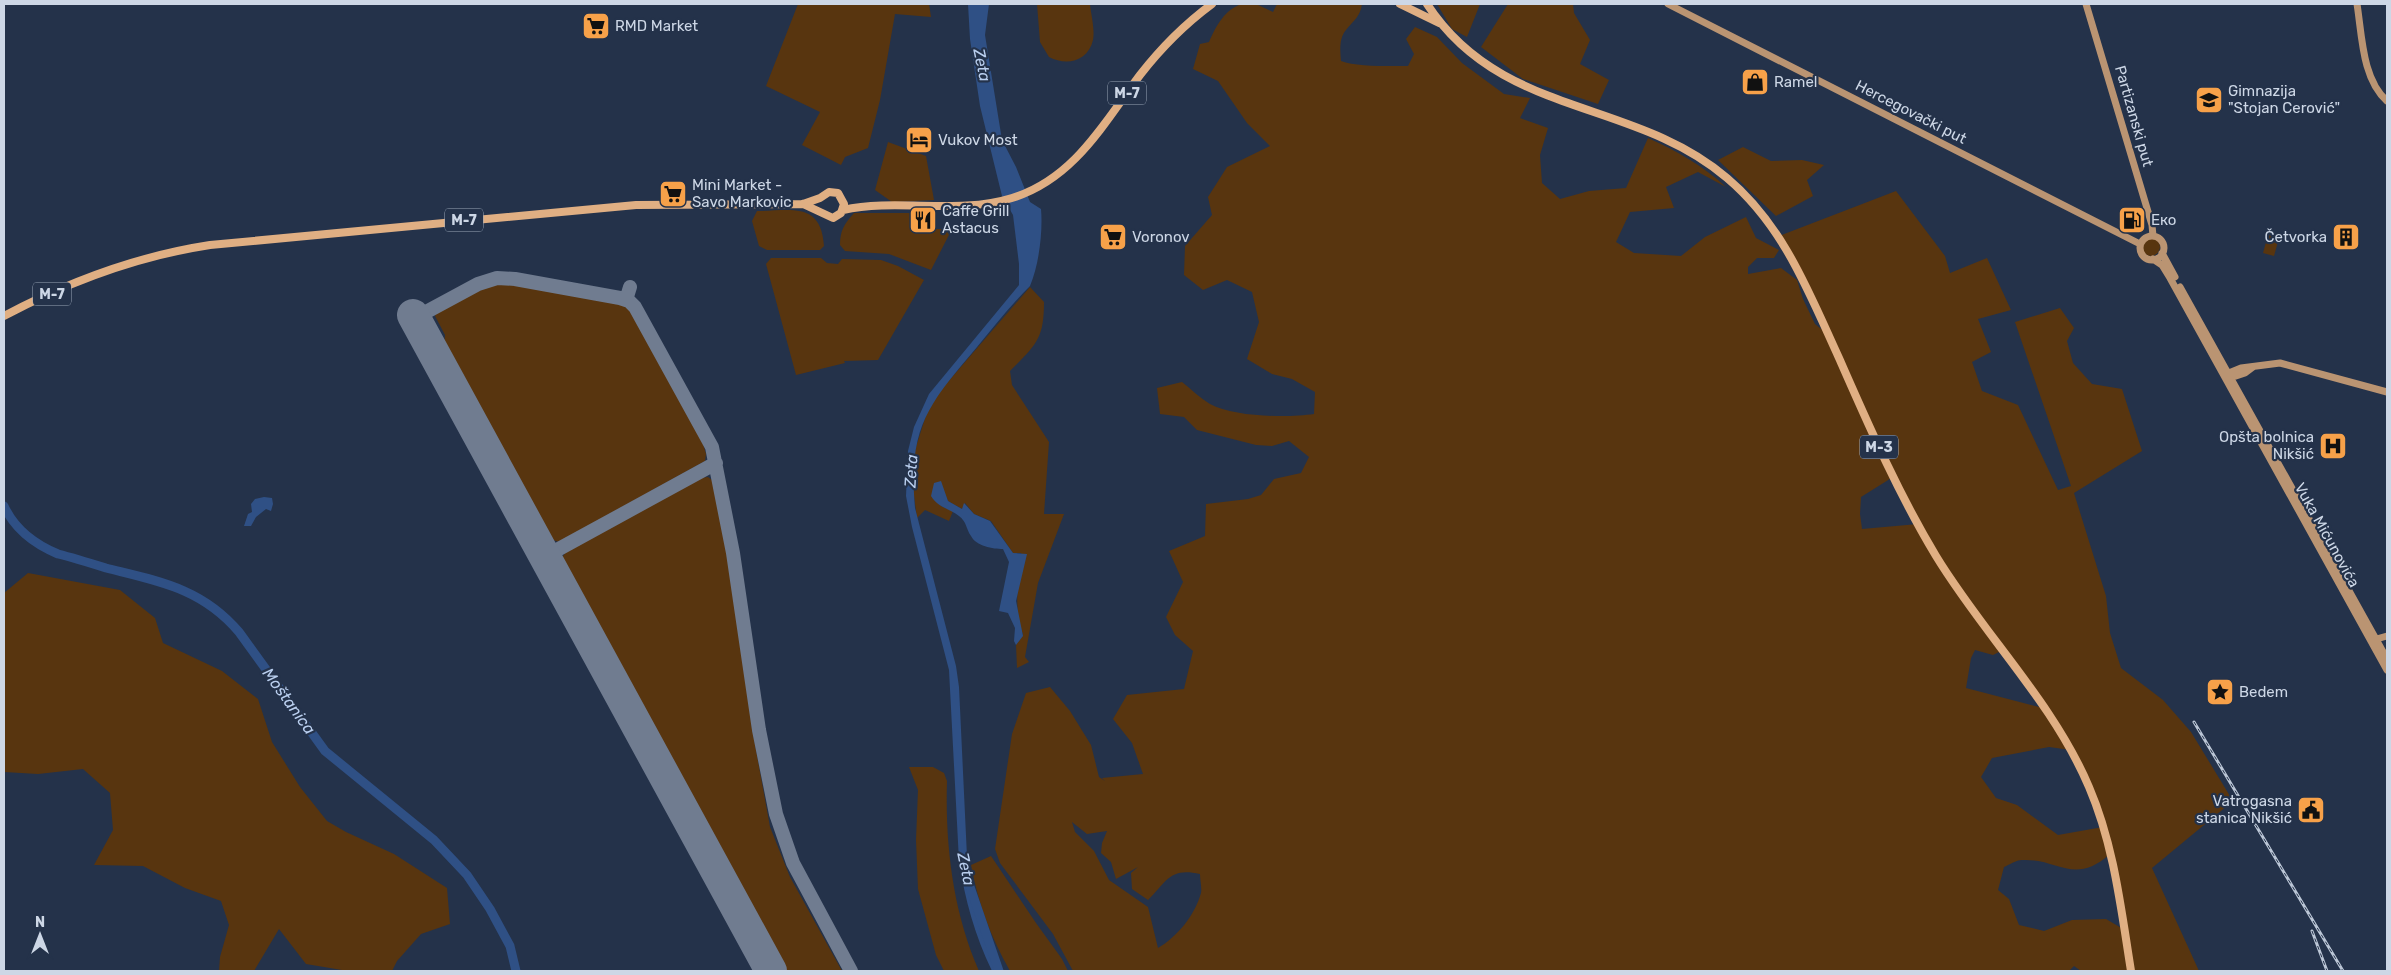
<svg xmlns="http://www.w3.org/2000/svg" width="2391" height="975" font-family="Rubik,sans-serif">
  <rect width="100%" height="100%" fill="#24324a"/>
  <path fill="#58350f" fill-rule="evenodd" d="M798 4H929L931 17 895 14 880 100 868 148 845 157 841 165 802 145 820 112 766 86Z
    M1037 4H1090C1091 15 1095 29 1093 40 1088 62 1066 66 1049 57L1040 42Z
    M1242 4H1256L1273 12 1277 4H1362C1360 17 1354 20 1346 30 1339 38 1340 51 1341 61 1356 67 1390 66 1408 66L1414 54 1406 39 1415 27 1437 37 1462 63 1504 94 1530 98 1520 118 1548 128 1540 155 1542 183 1560 199 1589 191 1626 188 1648 138C1677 151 1702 165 1726 187L1698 172 1666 187 1674 208 1630 212 1616 242 1634 253 1681 256 1705 237 1746 217 1756 238 1779 250 1774 258H1757L1748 267V274L1781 268 1797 280 1803 299 1815 324 1826 333 1779 236 1896 191 1945 256 1950 273 1987 258 2011 310 1978 319 1991 352 1972 362 1982 391 2018 405 2058 490 2071 486 2015 322 2060 308 2074 328 2067 341 2073 363 2092 384 2122 389 2142 451 2074 493 2106 596 2110 633 2121 668 2163 700 2191 732 2233 801 2152 868 2199 971H2081L2074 966 2069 971H1073L1053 934 1000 863 995 849 1012 734 1026 693 1050 687 1070 711 1091 745 1099 777 1105 781 1102 778 1143 774 1132 743 1113 719 1127 695 1184 689 1193 651 1175 635 1166 617 1183 582 1169 551 1205 536 1206 504 1248 499 1261 495 1274 479 1301 473 1309 457 1289 441 1272 446 1256 445 1197 430 1184 417 1160 414 1157 388 1182 382C1191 389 1200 398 1210 404 1234 417 1287 418 1314 414L1315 392 1292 379 1272 374 1247 359 1259 322 1252 292 1227 280 1203 290 1184 275 1185 246 1212 215 1208 197 1227 167 1270 146 1247 123 1218 81 1193 69 1200 44 1209 42C1216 26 1225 9 1242 4ZM1893 477 1918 524 1862 529 1860 514 1861 497ZM1975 650 1993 655 2003 650 2043 708 1966 688 1971 658ZM2049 747 2071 750 2103 827 2058 835 2017 805 1996 798 1981 777 1992 758ZM1072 822 1087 834 1107 831 1102 843 1101 853 1111 862 1116 879 1138 867 1131 873 1132 889 1148 900C1167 881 1170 867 1200 874 1200 880 1202 888 1201 893 1195 915 1177 937 1158 948L1148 907 1109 880 1094 851 1075 832ZM2110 854 2123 929 2106 919 2072 920 2044 931 2019 925 2009 899 1998 890 2004 867C2009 865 2016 860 2022 860 2058 858 2074 886 2110 854Z
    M1437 4H1480L1467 37 1452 29Z
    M1508 4H1573L1574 13 1590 40 1580 64 1609 80 1598 104 1523 79 1481 47Z
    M888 142 926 156 934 200 892 202 875 190Z
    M1743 147 1771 161 1802 160 1824 165 1807 180 1813 196 1776 216 1718 160Z
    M757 211C791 211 821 201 824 246L820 250H767L759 246 752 221Z
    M854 213H910L915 229H952L931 270 889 254 845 251 840 245C840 231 844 224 854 213Z
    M2268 235 2279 238 2274 256 2263 253Z
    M2142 247a9 9 0 1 1 18 0a9 9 0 1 1-18 0Z
    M771 258H821L827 263 838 264 842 259 881 260 898 266 924 280 878 360 844 361 845 363 796 375 766 264Z
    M504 283 618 302 628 307 680 398 702 440 706 454 705 461 559 542 550 539 444 345 445 335 435 316 437 311 483 288Z
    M1030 287 1044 302C1044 339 1036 345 1010 371L1012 385 1049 442 1044 514H1064L1038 583 1025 657 1029 662 1017 668 1016 645 1023 635C1015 610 1015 587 1025 562L1021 553H1013L991 521 974 514 965 503 962 509 948 501 940 482 941 506 953 511 949 521 925 510 917 518 912 481 915 450 927 412 940 391Z
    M708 477 712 480 716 490 728 555 752 728 770 827 790 877 842 971H783L563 565V556L567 551 700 478Z
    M28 573 120 590 155 618 163 643 222 671 258 699 272 742 300 787 327 821 346 832 394 854 447 888 450 924 421 934 397 961 392 971H348L306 964 279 929 254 971H219L220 957 229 925 221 901 185 888 143 866 94 865 113 830 110 793 83 769 38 774 4 772V593Z
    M909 767H933L944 773 947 781C945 845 953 912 979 971H944L936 955 918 889 916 840 918 790Z
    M991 856 1036 923 1062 959 1068 971H1010C991 938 978 903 971 865Z"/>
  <path fill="#2f5085" d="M968 4H989L985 35 1002 140 1016 167 1030 202 1041 209C1043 231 1039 265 1030 286 1011 305 994 326 977 347 928 405 908 427 915 508L956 666 959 687 968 878 984 935 1000 971H992C975 936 965 900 959 861L949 670 912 527 906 496 908 451 914 427 929 394 1019 285V264L1013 215 1002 196 980 106 970 39Z
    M941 481 948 501 962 509 964 503 974 514 990 521 1013 553 1027 554 1016 601 1023 636 1016 645 1014 641 1015 628 1008 613 999 611 1009 562 1003 549C993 549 976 546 971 536 966 529 967 522 959 516 949 508 938 508 931 496L934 483Z
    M264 497 272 498 273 504 271 511 266 509 256 517 251 526H244L248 514 252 512 251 504 255 499Z"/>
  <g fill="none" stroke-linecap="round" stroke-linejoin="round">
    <path stroke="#2f5085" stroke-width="9" d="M4 506C15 530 34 544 58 554 74 558 90 563 106 568 158 581 202 588 239 632L325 751 434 840 467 875 490 909 510 946 516 971
      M969 884 999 971"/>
    <path stroke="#707c90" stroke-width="14" d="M626 300 630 287
      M415 318 478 284 497 278 515 279 620 298 629 301 635 307 712 447 733 553 759 730 776 814 793 863 851 971
      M546 556 716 463"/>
    <path stroke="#707c90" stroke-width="32" d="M413 315 771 971"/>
    <path stroke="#ba9472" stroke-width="7" d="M1668 4 2140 244
      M2086 4 2152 225 2153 236
      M2357 4C2362 35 2362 79 2387 101
      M2140 248a12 12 0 1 1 24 0a12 12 0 1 1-24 0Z
      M2162 253 2175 277
      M2153 259 2162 265 2170 278 2387 670
      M2180 287 2387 659
      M2224 375 2241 368 2280 363 2387 392
      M2227 379 2245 373 2253 367
      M2373 640 2387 636"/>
    <path stroke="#e0af83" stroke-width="8" d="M1400 4 1439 23
      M1427 4C1501 118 1634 98 1727 178 1784 226 1809 293 1839 358 1869 426 1898 493 1936 556 1984 635 2053 702 2089 787 2114 845 2121 909 2131 971
      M843 210C898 198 957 215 1012 198 1074 179 1104 123 1140 75 1161 48 1185 24 1212 4
      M4 316C68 282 138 256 210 245L636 205 803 204 820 198 829 192 838 193 844 204 841 213 833 218 803 204"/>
    <g stroke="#bbc6d6" stroke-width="3">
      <path id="rail" d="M2194 722 2343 971
        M2312 931 2327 971"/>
    </g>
    <use href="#rail" stroke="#24324a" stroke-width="1" stroke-dasharray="4" stroke-linecap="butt"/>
  </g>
  <defs>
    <g id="supermarket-square" transform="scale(1.4375)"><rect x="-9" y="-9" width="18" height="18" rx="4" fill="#f7a149" stroke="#24324a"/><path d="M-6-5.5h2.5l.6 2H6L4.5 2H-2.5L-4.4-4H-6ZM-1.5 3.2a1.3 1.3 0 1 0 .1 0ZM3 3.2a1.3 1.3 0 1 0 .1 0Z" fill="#111"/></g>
    <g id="shop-square" transform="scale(1.4375)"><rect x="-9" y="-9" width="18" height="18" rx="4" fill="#f7a149" stroke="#24324a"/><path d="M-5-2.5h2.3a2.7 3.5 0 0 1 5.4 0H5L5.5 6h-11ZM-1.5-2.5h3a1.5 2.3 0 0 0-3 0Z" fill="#111"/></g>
    <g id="school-square" transform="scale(1.4375)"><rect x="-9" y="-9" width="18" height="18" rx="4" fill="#f7a149" stroke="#24324a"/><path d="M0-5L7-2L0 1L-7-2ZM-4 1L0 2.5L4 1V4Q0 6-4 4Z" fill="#111"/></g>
    <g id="hotel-square" transform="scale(1.4375)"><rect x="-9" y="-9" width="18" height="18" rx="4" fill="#f7a149" stroke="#24324a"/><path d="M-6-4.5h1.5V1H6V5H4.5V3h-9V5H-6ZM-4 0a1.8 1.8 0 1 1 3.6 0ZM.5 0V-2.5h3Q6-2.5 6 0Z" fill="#111"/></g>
    <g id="restaurant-square" transform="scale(1.4375)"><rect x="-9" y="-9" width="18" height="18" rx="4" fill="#f7a149" stroke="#24324a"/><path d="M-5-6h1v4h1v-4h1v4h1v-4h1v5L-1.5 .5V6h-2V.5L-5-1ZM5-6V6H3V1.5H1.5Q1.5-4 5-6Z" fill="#111"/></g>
    <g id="fuel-square" transform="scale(1.4375)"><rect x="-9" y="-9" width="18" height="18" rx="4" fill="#f7a149" stroke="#24324a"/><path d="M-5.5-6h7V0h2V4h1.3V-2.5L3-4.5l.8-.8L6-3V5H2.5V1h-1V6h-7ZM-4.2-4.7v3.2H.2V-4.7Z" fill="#111"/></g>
    <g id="building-square" transform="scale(1.4375)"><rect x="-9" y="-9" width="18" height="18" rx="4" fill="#f7a149" stroke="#24324a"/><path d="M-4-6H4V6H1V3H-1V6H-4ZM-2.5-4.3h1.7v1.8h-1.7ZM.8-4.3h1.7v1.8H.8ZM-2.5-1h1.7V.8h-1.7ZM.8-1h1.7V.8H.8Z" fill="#111"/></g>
    <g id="hospital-square" transform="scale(1.4375)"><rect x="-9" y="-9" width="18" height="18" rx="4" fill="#f7a149" stroke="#24324a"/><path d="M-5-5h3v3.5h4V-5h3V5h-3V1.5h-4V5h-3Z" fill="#111"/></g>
    <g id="sight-square" transform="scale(1.4375)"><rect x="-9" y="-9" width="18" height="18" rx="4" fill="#f7a149" stroke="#24324a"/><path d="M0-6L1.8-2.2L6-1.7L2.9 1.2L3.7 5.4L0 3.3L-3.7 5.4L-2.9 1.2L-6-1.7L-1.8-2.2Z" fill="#111"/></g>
    <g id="civic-square" transform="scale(1.4375)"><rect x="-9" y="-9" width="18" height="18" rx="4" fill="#f7a149" stroke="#24324a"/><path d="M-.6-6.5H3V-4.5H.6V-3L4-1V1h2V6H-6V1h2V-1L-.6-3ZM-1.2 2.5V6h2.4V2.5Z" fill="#111"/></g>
  </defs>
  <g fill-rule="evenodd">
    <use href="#supermarket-square" x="596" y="26"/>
    <use href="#shop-square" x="1755" y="82"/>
    <use href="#school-square" x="2209" y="100"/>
    <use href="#hotel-square" x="919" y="140"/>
    <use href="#supermarket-square" x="673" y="194"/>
    <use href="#restaurant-square" x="923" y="220"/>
    <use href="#fuel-square" x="2132" y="220"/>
    <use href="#supermarket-square" x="1113" y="237"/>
    <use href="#building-square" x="2346" y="237"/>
    <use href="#hospital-square" x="2333" y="446"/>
    <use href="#sight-square" x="2220" y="692"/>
    <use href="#civic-square" x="2311" y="810"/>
  </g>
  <g text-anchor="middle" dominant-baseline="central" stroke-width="4.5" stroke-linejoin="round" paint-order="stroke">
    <g fill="#24324a" stroke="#9aa6b7" stroke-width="1">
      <rect x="1108" y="81.5" width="38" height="23" rx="4"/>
      <rect x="445" y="208.5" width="38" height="23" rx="4"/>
      <rect x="33" y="282.5" width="38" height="23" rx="4"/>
      <rect x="1860" y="435.5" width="38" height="23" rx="4"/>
    </g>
    <g font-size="14" font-weight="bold" fill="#cdd7e6">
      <text x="1127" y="93">M-7</text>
      <text x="464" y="220">M-7</text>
      <text x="52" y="294">M-7</text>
      <text x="1879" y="447">M-3</text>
    </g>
    <g font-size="15" fill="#cdd7e6" stroke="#24324a" text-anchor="start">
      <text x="615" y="26">RMD Market</text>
      <text x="1774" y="82">Ramel</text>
      <text x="2228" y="91">Gimnazija<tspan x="2228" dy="17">"Stojan Cerović"</tspan></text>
      <text x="938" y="140">Vukov Most</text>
      <text x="692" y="185">Mini Market -<tspan x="692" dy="17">Savo Markovic</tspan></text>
      <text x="942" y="211">Caffe Grill<tspan x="942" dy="17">Astacus</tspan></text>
      <text x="2151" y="220">Еко</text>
      <text x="1132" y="237">Voronov</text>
      <text x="2327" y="237" text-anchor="end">Četvorka</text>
      <text x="2314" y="437" text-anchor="end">Opšta bolnica<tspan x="2314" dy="17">Nikšić</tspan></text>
      <text x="2239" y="692">Bedem</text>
      <text x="2292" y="801" text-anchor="end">Vatrogasna<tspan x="2292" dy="17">stanica Nikšić</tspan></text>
    </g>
    <g font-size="15" fill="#cdd7e6" stroke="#24324a">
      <text transform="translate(1911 112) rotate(27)">Hercegovački put</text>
      <text transform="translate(2134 116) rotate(74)">Partizanski put</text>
      <text transform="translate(2327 535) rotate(61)">Vuka Mićunovića</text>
    </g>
    <g font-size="16" font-style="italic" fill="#bacfef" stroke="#24324a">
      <text transform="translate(982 65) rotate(78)">Zeta</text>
      <text transform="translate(911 471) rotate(-87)">Zeta</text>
      <text transform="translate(289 701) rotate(54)">Moštanica</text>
      <text transform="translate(966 869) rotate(78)">Zeta</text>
    </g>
  </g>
  <rect width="2391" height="975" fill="none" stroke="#cdd7e6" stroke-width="10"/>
  <g transform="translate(40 935)" stroke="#24324a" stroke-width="4" paint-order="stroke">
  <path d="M0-4L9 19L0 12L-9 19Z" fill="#cdd7e6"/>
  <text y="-8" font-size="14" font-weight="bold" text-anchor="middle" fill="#cdd7e6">N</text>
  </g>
</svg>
